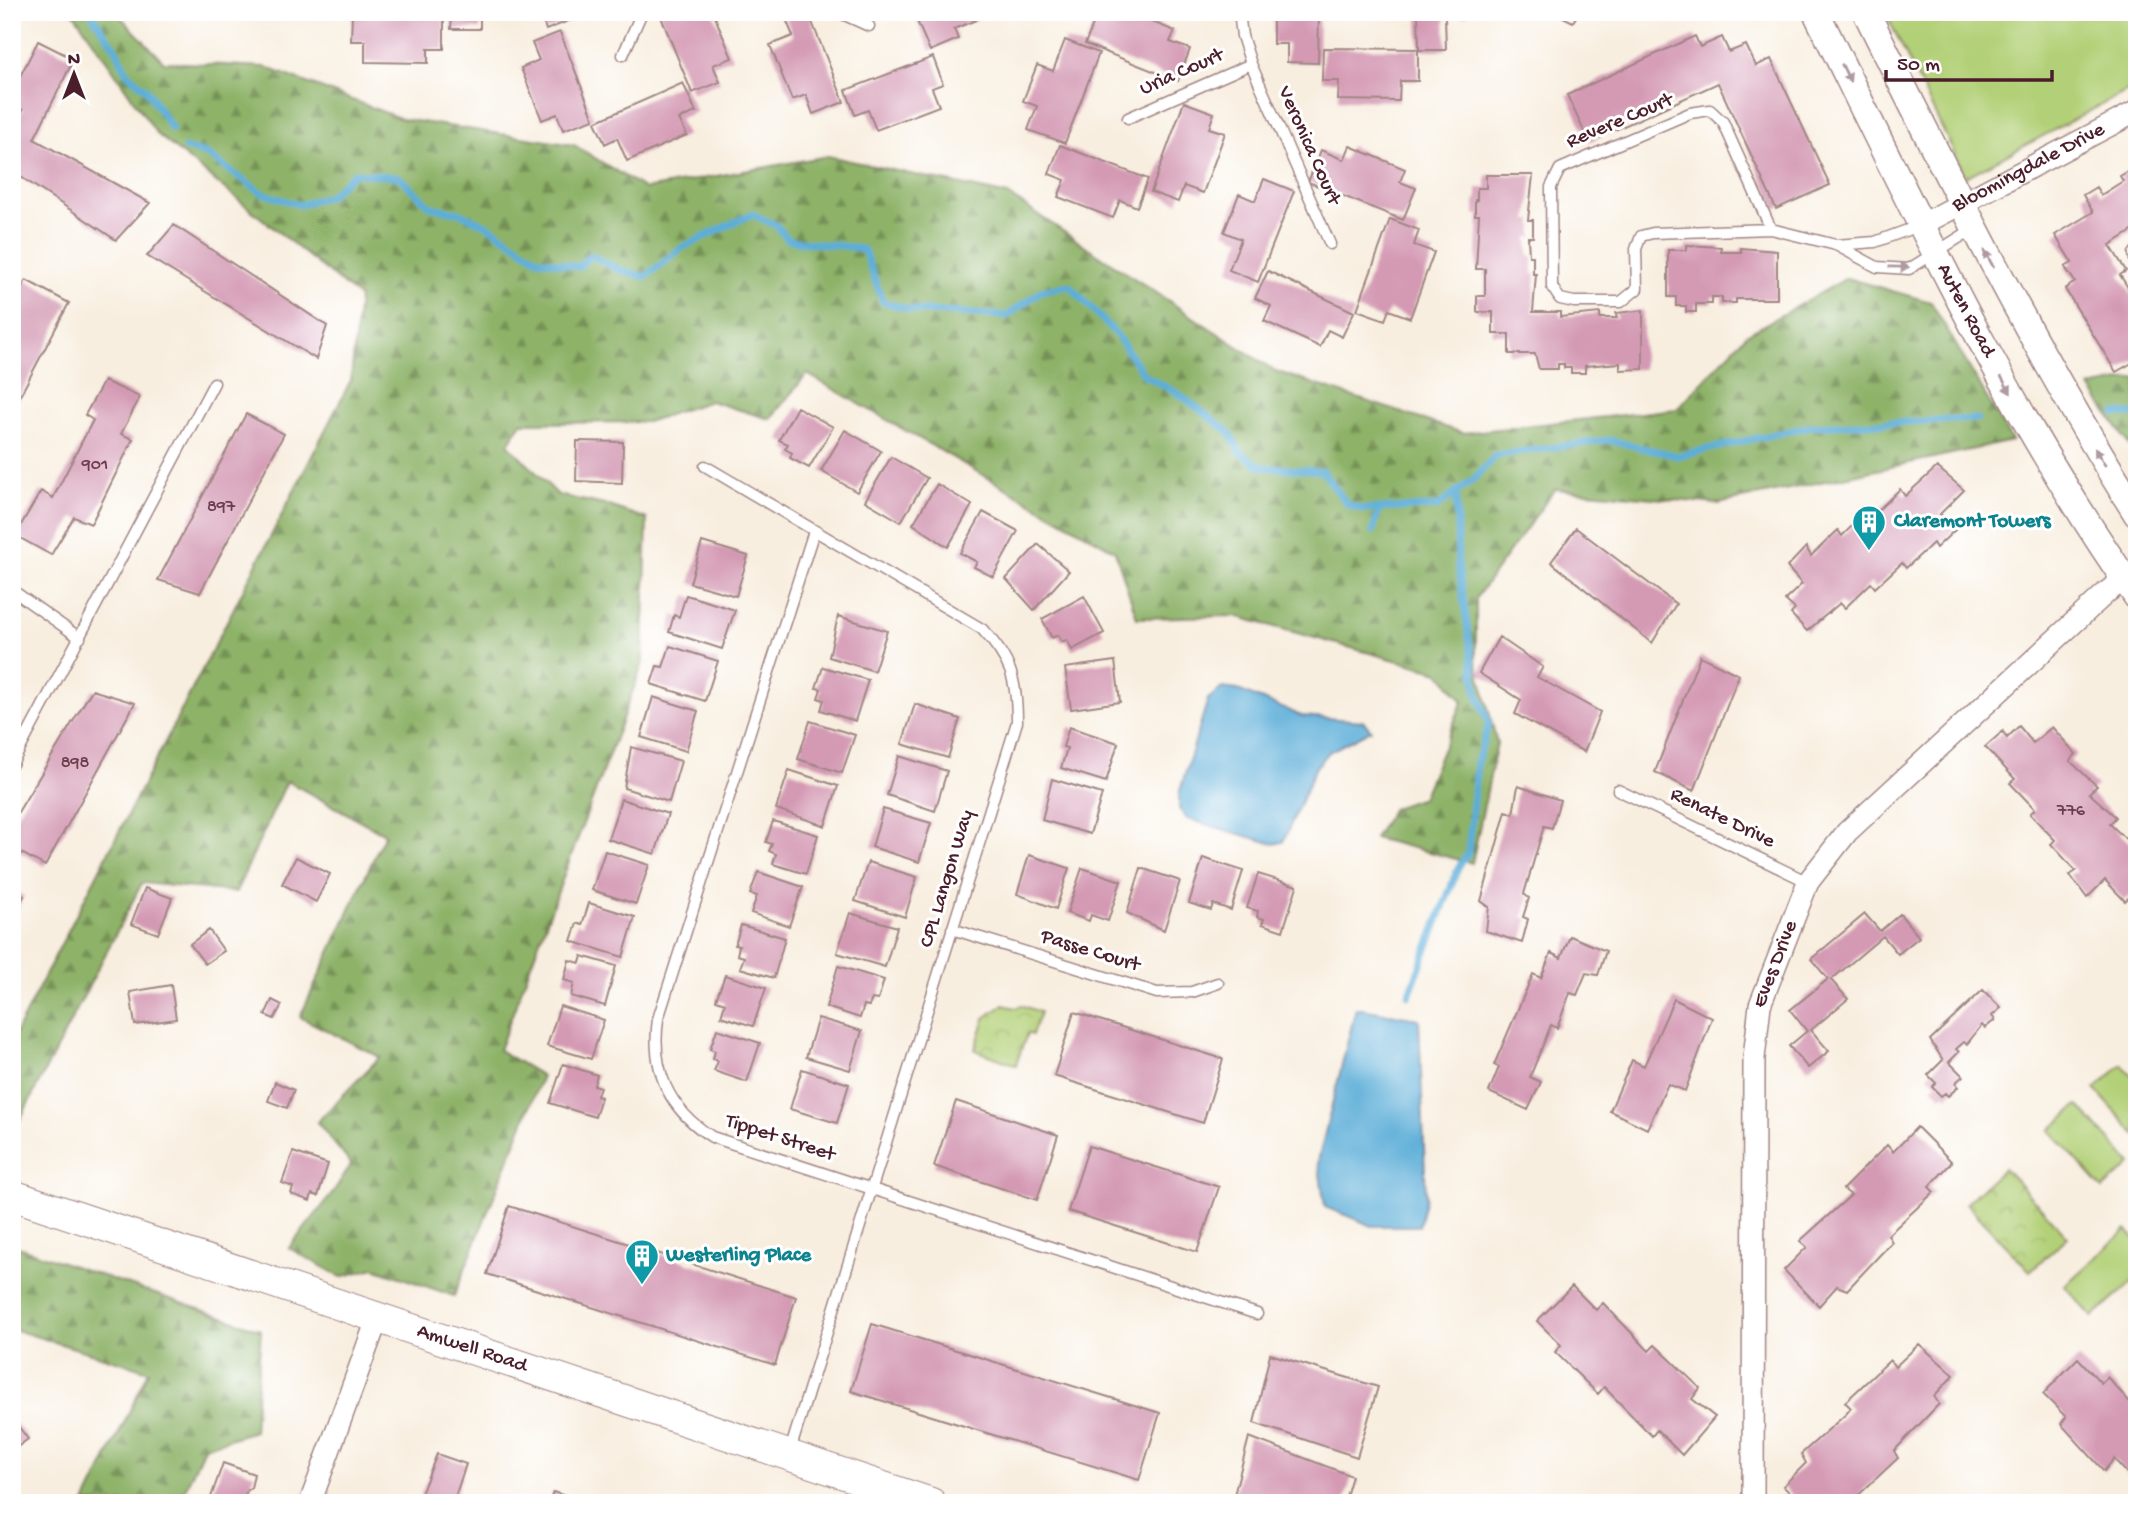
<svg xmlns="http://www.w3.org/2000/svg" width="2149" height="1515" font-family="'Gochi Hand',sans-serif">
  <defs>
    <pattern id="forest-firs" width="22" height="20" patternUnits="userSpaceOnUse" patternTransform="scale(1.75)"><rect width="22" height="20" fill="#8db268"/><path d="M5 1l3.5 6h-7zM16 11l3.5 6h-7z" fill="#759056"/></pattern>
    <pattern id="park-crowns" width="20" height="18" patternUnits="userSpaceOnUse" patternTransform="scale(1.75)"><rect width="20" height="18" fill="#b2d077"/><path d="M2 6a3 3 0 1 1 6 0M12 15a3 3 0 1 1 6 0" fill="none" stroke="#9bb267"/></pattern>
  </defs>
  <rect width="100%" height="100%" fill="#fff"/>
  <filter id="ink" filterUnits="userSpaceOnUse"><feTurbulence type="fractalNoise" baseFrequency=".0143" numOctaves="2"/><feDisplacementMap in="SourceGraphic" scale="14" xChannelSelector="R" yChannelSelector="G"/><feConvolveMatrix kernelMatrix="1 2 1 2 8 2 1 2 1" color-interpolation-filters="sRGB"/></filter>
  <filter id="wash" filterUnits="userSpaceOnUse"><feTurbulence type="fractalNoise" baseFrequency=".00686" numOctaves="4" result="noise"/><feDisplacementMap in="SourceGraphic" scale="28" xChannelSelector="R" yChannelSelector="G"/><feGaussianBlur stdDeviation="1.57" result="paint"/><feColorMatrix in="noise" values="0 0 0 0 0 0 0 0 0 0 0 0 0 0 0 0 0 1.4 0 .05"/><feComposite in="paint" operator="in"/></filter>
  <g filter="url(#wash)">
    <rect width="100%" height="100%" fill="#f8eedf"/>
    <path fill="#b2d077" stroke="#7e7851" stroke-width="2" d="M1885 12H2137V86L1966 177Z
      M2122 1065 2137 1080V1136L2095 1089Z
      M2078 1105 2131 1164 2103 1189 2050 1130Z
      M2126 1230 2137 1241V1278L2093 1317 2064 1286Z"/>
    <path fill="url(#forest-firs)" stroke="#6c684a" stroke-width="2" d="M73 12H116L164 62 265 67 402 119 574 145 645 189 828 156 1008 195 1275 371 1463 433 1677 409 1746 335 1847 278 1931 302 2012 441 1718 504 1555 489 1476 598V660L1497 743 1472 863 1374 838 1393 808 1422 798 1463 701 1439 672 1235 616 1137 618 1115 551 807 374 770 419 710 401 647 422 522 423 508 444 558 495 609 506 647 519 643 663 499 1050 542 1076 454 1296 374 1268 341 1277 289 1248 332 1194 351 1164 317 1122 380 1057 300 1017 385 834 287 781 236 892 142 883 12 1135V1040L351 380 359 297 157 134Z
      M2137 378V457L2090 387Z
      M12 1245 261 1330 254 1431 204 1447 179 1503H85L149 1371 12 1329Z"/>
    <path fill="url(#park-crowns)" stroke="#7e7851" stroke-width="2" d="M1003 1005 1016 1008 1021 1005 1040 1012 1032 1035 1027 1033 1016 1065 975 1050 985 1018Z
      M2004 1168 2068 1237 2030 1271 1966 1203Z"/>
    <path fill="#5daed8" stroke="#546682" stroke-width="2" d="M1222 688 1238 690 1302 716 1363 721 1371 730 1329 752 1316 767 1283 842 1274 844 1187 819 1179 809V794L1208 699Z
      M1356 1008 1419 1019 1426 1197 1419 1226H1372L1325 1207 1318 1161Z"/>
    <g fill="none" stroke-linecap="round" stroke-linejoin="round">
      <path stroke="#5daed8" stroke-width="7" d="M90 12 116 49 127 73 146 89 172 129
        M185 148 206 154 262 193 300 205 329 196 354 173 399 177 431 207 460 213 488 226 538 259 579 267 590 255 618 269 645 277 683 247 752 214 777 226 787 239C813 246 838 243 864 250L883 302 910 310 1007 316 1041 291 1069 285 1116 334 1144 375 1179 394 1229 432 1241 453 1262 467 1322 471 1348 505 1363 509 1437 507 1474 479 1496 455 1608 440 1678 456 1811 426 1977 419
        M2116 414H2137
        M1373 531 1379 508
        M1409 995 1459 866 1468 853 1477 762 1489 724 1477 692 1458 564 1456 491"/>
    </g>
    <g id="blocks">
      <path fill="#d49ab4" d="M452 12H480V29H451Z
        M540 12H591L546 30Z
        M659 12H713L732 58 713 65 720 82 692 93Z
        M808 12 844 102 813 114 806 95 792 100 770 45 793 36 786 19Z
        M913 12H972L976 20 954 29 958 39 930 51Z
        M1116 12H1127L1175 31 1170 42 1190 49 1178 81 1085 44 1097 15 1112 21Z
        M1273 12H1319L1318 63 1287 62V44H1273Z
        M1418 12H1467V16H1445L1446 50H1419Z
        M1553 12H1579L1573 22Z
        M352 15 444 16V49H428V63L365 62V41H351Z
        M560 32 594 119 563 130 557 114 542 120 521 68 539 60 532 43Z
        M1695 36 1700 47 1722 37 1729 52 1746 45 1756 66 1771 59 1830 185 1776 209 1718 83 1589 142 1567 95Z
        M1065 40 1099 53 1065 143 1028 130 1037 106 1023 101 1037 65 1053 71Z
        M38 41 74 59 34 139 150 203 116 240 12 171V130L23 110 12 103V92Z
        M1323 48 1418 49V81H1400L1399 101 1338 100 1339 81H1322Z
        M933 57 943 84 932 88 939 106 876 130 868 110 855 115 846 90Z
        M683 83 696 112 679 119 687 135 627 161 617 138 605 144 595 122Z
        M1184 102 1214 113 1209 128 1225 133 1203 193 1184 186 1178 202 1151 192Z
        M1060 145 1148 179 1137 207 1120 200 1113 218 1058 197 1065 180 1049 174Z
        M1350 146 1405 169 1400 182 1416 188 1403 220 1308 182 1321 150 1344 160Z
        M2132 169 2137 173V228L2110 245 2126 271 2120 275 2137 302V360L2116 372 2065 289 2075 282 2065 267 2072 263 2055 235 2093 212 2083 195 2096 187 2101 195 2123 181 2120 176Z
        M1486 175H1533L1528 220H1533V237H1528L1529 256H1533V274H1536L1533 312H1560V317L1600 313V318H1617L1616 313 1643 310V369L1620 370V363L1585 366V373H1571V368H1564V364H1558V369H1539L1535 354H1509V334H1493V312H1477V296H1485V269H1476L1479 215H1475V200H1477V188H1486Z
        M1264 179 1294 191 1258 282 1229 270 1241 239 1224 232 1239 194 1255 201Z
        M1390 219 1419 230 1414 245 1434 252 1410 318 1389 310 1385 320 1357 310Z
        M174 225 327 326 316 359 147 256Z
        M1686 245 1721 247V252H1741V248L1777 251V299H1736V303H1722V297H1712V304H1696V312H1686V306H1676V297H1668V250H1686Z
        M1268 271 1354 312 1342 337 1328 330 1320 347 1264 321 1271 306 1255 298Z
        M26 280 69 303 12 411V307Z
        M104 381 140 397 121 434 133 439 91 524 74 517 51 555 15 535 41 491 53 498 93 420 85 415Z
        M797 407 833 427 809 468 790 458 792 453 785 449 788 444 779 440Z
        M246 414 284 434 200 593 158 580Z
        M845 430 881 451 857 492 821 471Z
        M577 441 623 442 622 483 576 481Z
        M891 457 927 478 901 522 865 501Z
        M1937 467 1964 490 1940 514 1956 529 1936 548 1933 543 1906 568 1902 563 1875 588 1871 583 1845 608 1840 603 1807 631 1791 614 1795 609 1785 600 1802 584 1787 567 1806 547 1811 556 1838 530 1842 536 1869 509 1872 516 1900 489 1905 496Z
        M937 484 972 505 948 547 913 524Z
        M983 512 1018 531 993 577 974 567 977 562 960 553Z
        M1576 528 1676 604 1652 643 1551 562Z
        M702 542 748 556 736 596 690 583Z
        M1038 544 1069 571 1034 610 1006 579Z
        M686 595 735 610 722 649 669 632 674 615 679 617Z
        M1084 596 1104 633 1072 650 1067 640 1062 642 1058 635 1052 638 1042 619Z
        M838 616 887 631 874 671 829 657Z
        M1499 637 1543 667 1537 677 1600 712 1584 752 1515 714 1521 700 1479 673Z
        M670 646 718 661 705 701 651 684 657 666 663 667Z
        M1700 656 1739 675 1694 791 1655 772Z
        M1115 661 1120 702 1071 709 1065 668Z
        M823 667 868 680 855 721 821 710 824 700 818 698 821 689 816 688Z
        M92 690 135 703 45 866 12 848V822Z
        M653 697 698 711 686 751 641 737Z
        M915 704 960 719 948 758 902 744Z
        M810 721 855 735 842 773 798 759Z
        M2019 726 2033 743 2052 727 2076 754 2070 761 2097 786 2089 793 2116 817 2110 824 2136 849 2130 856 2137 863V890L2125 901 2105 880 2087 898 2070 875 2076 871 2051 844 2055 840 2030 814 2035 809 2010 783 2015 779 1985 747 2003 731 2007 738Z
        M1069 727 1118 743 1106 782 1061 768 1067 748 1063 747Z
        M631 747 681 761 669 802 624 788Z
        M899 756 947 771 935 811 887 795Z
        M789 770 838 786 825 826 776 809Z
        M1052 779 1102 794 1090 834 1042 820Z
        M1518 786 1560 800 1552 828 1544 826 1524 894 1529 898 1523 917 1528 919 1522 943 1486 931 1489 907 1481 901 1506 811 1513 814Z
        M621 799 668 814 655 854 608 839Z
        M883 809 931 823 919 862 872 847Z
        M773 821 818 835 806 874 773 864 776 854 769 851 772 844 766 842Z
        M605 851 649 865 636 904 592 890Z
        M1029 855 1069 868 1056 909 1017 894Z
        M296 857 330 874 316 902 282 884Z
        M1203 858 1243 871 1231 910 1213 904 1211 910 1189 903Z
        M868 862 917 877 905 917 855 901Z
        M1082 868 1121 881 1108 921 1091 915 1089 921 1067 913Z
        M1141 868 1180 881 1164 930 1127 913Z
        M758 872 803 887 789 926 751 913 757 896 750 894Z
        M1258 874 1297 886 1283 931 1262 924 1264 919 1257 917 1258 911 1247 908Z
        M145 888 172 898 158 934 131 924Z
        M12 890 24 896 12 919Z
        M589 903 635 917 623 957 571 941 577 923 582 925Z
        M850 913 897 927 885 967 837 953Z
        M1865 914 1880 931 1900 914 1919 937 1898 954 1883 936 1831 980 1848 999 1811 1030 1829 1051 1808 1068 1789 1046 1807 1031 1790 1010 1828 979 1811 959Z
        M741 925 785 938 774 978 740 968 744 957 737 955 739 946 735 945Z
        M209 930 224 951 205 964 190 944Z
        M1570 936 1606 951 1598 975 1586 973 1577 995 1570 993 1557 1028 1551 1025 1530 1077 1541 1082 1528 1110 1489 1092 1499 1067 1494 1065 1533 974 1541 978 1551 953 1561 958Z
        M582 956 616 966 605 1006 571 996 574 983 564 980 569 960 580 963Z
        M838 966 884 980 878 1000 872 999 869 1006 864 1005 860 1018 826 1007Z
        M725 975 766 988 753 1026 721 1016 725 1003 716 1000Z
        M171 985 176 1019 135 1025 130 992Z
        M1983 990 2001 1008 1992 1016 1995 1020 1985 1028 1982 1025 1967 1044 1964 1042 1956 1049 1959 1052 1949 1062 1963 1076 1955 1083 1958 1087 1948 1096 1945 1093 1941 1096 1932 1087 1936 1083 1928 1075 1943 1060 1930 1040Z
        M1674 999 1712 1018 1685 1091 1668 1084 1647 1129 1610 1111 1632 1060 1644 1066Z
        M272 1000 282 1005 274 1019 265 1015Z
        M560 1006 604 1020 591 1059 547 1046Z
        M1074 1012 1223 1059 1203 1123 1054 1076Z
        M818 1018 862 1031 850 1070 806 1057Z
        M717 1029 760 1043 747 1082 714 1071 718 1061 713 1059 715 1051 710 1049Z
        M563 1064 597 1075 594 1085 600 1087 597 1096 601 1097 595 1117 550 1103Z
        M802 1069 849 1084 837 1123 790 1109Z
        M275 1082 294 1090 287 1108 268 1101Z
        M956 1101 1058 1135 1037 1200 934 1166Z
        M1917 1127 1952 1162 1929 1187 1934 1192 1888 1235 1892 1242 1847 1290 1837 1286 1819 1306 1784 1270 1807 1247 1800 1241 1851 1195 1843 1189 1887 1145 1893 1152Z
        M1089 1146 1219 1187 1197 1252 1068 1211Z
        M293 1152 328 1164 318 1196 312 1194 310 1201 291 1194 293 1187 282 1183Z
        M509 1206 796 1297 775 1365 487 1274Z
        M1572 1286 1596 1310 1603 1303 1649 1351 1655 1345 1700 1388 1692 1399 1715 1417 1682 1455 1657 1430 1652 1436 1604 1387 1598 1394 1555 1352 1561 1345 1537 1321Z
        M872 1324 1160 1413 1139 1480 851 1391Z
        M1919 1344 1954 1375 1934 1396 1939 1404 1894 1451 1898 1458 1851 1502 1840 1497 1835 1503H1800L1783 1486 1806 1463 1801 1454 1846 1414 1851 1408 1845 1402 1890 1360 1895 1367Z
        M1270 1354 1378 1387 1357 1457 1254 1423Z
        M2078 1358 2101 1383 2107 1377 2137 1410V1484L2114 1459 2104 1471 2061 1424 2066 1417 2043 1394Z
        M12 1418 28 1439 12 1451Z
        M1249 1437 1352 1476 1344 1503H1232Z
        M437 1454 466 1464 453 1503H422L424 1497 420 1496Z
        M223 1463 254 1474 251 1488 247 1490 242 1503H209Z
        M553 1492 583 1502V1503H549Z"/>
    </g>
  </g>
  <g filter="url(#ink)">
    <use href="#blocks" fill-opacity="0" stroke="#a18685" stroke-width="2"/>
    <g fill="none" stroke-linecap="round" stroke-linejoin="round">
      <g stroke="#a18685" stroke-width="13">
        <path id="service" d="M838 12 869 26
          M1239 12 1242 36 1251 64 1330 244
          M623 55 642 12
          M1128 118 1251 64
          M1771 229 1723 122 1710 110 1690 113 1560 169 1551 187 1552 287 1560 299 1574 302H1621L1637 289 1636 249 1641 236 1653 233 1771 229 1836 245 1877 267 1909 269 1973 229
          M1836 245 1875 242 1921 225
          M2137 250 2134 254 2137 270
          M705 466 982 629C1011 660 1017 680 1017 722L789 1454
          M814 531 658 1019C651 1070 668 1109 712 1137L1257 1314
          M12 590 80 638
          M12 764 214 383
          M1618 790 1808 882
          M952 929 1157 993 1192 992 1218 983"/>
      </g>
      <g stroke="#a18685" stroke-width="24">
        <g id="minor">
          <path id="s1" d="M1921 225 2137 111"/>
          <path d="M310 1503 378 1317"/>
          <path id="s2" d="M1753 1503 1754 1058 1760 1005 1808 882 1847 832 2107 592 2137 570"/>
        </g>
      </g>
      <g stroke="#a18685" stroke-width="29">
        <g id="tertiary">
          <path id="s3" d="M1816 12C1914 211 2009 415 2137 597"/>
          <path d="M1866 12C1951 183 2035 353 2137 514"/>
        </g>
      </g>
      <g stroke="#a18685" stroke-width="32">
        <g id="secondary">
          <path id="s4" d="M12 1195 931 1503"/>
        </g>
      </g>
      <use href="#service" stroke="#fff" stroke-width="10"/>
      <use href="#minor" stroke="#fff" stroke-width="21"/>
      <use href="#tertiary" stroke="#fff" stroke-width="26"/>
      <use href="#secondary" stroke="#fff" stroke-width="30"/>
    </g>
    <defs><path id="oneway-solid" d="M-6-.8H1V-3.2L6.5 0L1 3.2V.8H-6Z" transform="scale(1.75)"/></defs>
    <g fill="#ae9aa0">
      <use href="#oneway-solid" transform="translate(1846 73) rotate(64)"/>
      <use href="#oneway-solid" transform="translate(1989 259) rotate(-118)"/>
      <use href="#oneway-solid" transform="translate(1899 267) rotate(1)"/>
      <use href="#oneway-solid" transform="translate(2006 385) rotate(60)"/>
      <use href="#oneway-solid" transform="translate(2100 457) rotate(-122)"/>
    </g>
  </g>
  <defs>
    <g id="building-pin" transform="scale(1.75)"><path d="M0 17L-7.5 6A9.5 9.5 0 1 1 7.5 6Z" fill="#0f9aa8" stroke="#fff"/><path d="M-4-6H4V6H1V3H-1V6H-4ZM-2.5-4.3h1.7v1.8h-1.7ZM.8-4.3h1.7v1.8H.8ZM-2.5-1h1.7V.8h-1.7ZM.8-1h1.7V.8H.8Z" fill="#fff"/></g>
  </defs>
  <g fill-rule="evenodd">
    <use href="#building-pin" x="1869" y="522"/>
    <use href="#building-pin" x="642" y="1256"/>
  </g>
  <g text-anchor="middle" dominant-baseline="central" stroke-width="6" stroke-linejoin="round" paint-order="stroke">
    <g font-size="18" fill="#6c3e4d">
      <text x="95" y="465">901</text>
      <text x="221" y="507">897</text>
      <text x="75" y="763">898</text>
      <text x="2071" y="811">776</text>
    </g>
    <g font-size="21" fill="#4a1f2b" stroke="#fff">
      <text transform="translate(1182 73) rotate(-24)">Uria Court</text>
      <text transform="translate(1620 122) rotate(-23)">Revere Court</text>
      <text transform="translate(1308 146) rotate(66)">Veronica Court</text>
      <text stroke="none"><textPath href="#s1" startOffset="122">Bloomingdale Drive</textPath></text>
      <text stroke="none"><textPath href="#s3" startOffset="334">Auten Road</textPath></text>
      <text transform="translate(1722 819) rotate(26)">Renate Drive</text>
      <text transform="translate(948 879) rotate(-73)">CPL Langon Way</text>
      <text transform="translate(1090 952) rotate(17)">Passe Court</text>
      <text stroke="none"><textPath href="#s2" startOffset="542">Eves Drive</textPath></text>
      <text transform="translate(780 1139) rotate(18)">Tippet Street</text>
      <text stroke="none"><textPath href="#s4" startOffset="485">Amwell Road</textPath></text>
    </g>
    <g font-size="21" font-weight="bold" fill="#0d838f" stroke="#fff" text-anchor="start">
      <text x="1894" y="522">Claremont Towers</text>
      <text x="666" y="1256">Westerling Place</text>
    </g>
  </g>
  <rect width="2149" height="1515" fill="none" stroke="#fff" stroke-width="42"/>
  <g transform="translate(74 74)" stroke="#ffffff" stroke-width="5" paint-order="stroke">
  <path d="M0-5L12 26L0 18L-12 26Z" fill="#4a1f2b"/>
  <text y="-10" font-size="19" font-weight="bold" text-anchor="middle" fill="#4a1f2b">N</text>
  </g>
  <path d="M1886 70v10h166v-10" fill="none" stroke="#4a1f2b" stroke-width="3.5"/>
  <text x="1897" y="70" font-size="21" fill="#4a1f2b" stroke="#ffffff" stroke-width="5" paint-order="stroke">50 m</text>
</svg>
